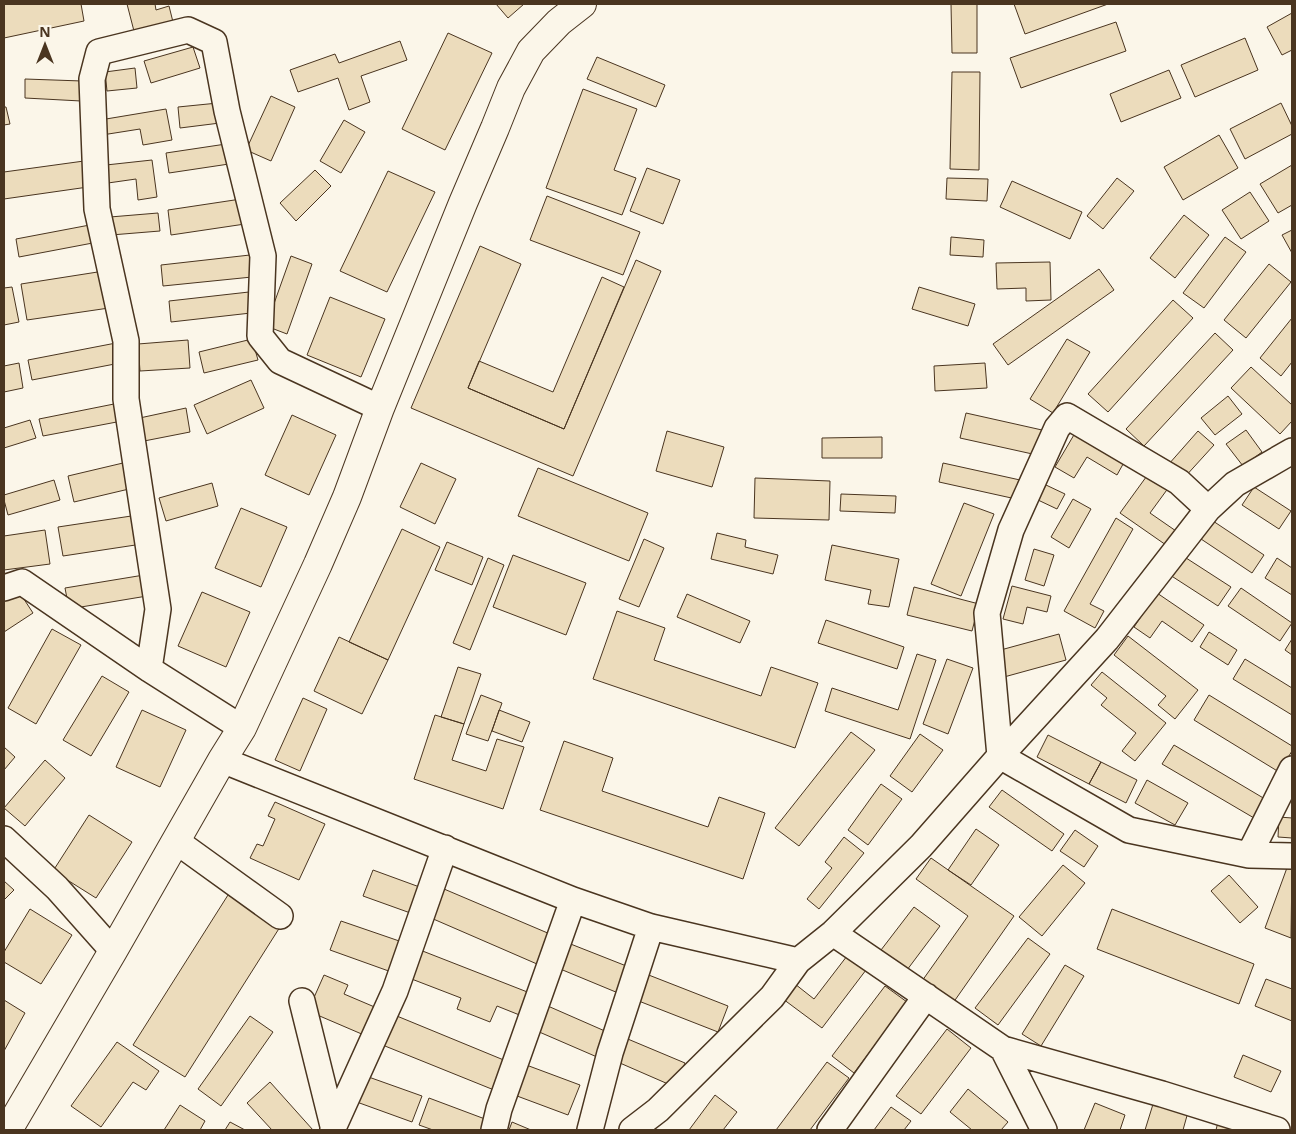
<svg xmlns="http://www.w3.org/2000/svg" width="1296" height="1134" font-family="'Open Sans',sans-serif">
  <rect width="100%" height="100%" fill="#fbf6e9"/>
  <path fill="#ecdcbc" stroke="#4a3520" d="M4 4H81L84 21 4 38Z
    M127 4H155L156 10 169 6 174 26 135 35Z
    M496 4H524L508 18Z
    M951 4H977V53H952Z
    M1014 4H1108L1025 34Z
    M1292 13V50L1282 55 1267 27Z
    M1116 22 1126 51 1021 88 1010 58Z
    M448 33 492 53 445 150 402 129Z
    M1245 38 1258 70 1195 97 1181 65Z
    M400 41 407 60 361 76 370 102 349 110 338 78 298 92 290 70 335 54 339 63Z
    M193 47 200 68 151 83 144 61Z
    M597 57 665 85 656 107 587 79Z
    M135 68 137 88 107 91 105 72Z
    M1169 70 1181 98 1121 122 1110 94Z
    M952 72H980L979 170 950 169Z
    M25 79 82 81 81 101 25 98Z
    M583 89 637 109 614 170 636 178 622 215 546 188Z
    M271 96 295 107 271 161 246 150Z
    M218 103 220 123 180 128 178 107Z
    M1281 103 1292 126V134L1245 159 1230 129Z
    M4 107H6L10 124 4 125Z
    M166 109 172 140 143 145 140 129 102 135 100 120Z
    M344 120 365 132 341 173 320 161Z
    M1219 135 1238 168 1183 200 1164 167Z
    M226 144 229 164 169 173 166 153Z
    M152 160 157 197 138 200 136 179 108 183 106 165Z
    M84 161 88 187 4 199V172Z
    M1292 165V205L1278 213 1260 184Z
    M647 168 680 180 663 224 630 211Z
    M315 170 331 186 296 221 280 203Z
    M388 171 435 192 387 292 340 271Z
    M947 178 988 179 987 201 946 199Z
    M1117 178 1134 191 1103 229 1087 216Z
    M1012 181 1082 212 1070 239 1000 207Z
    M1250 192 1269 221 1241 239 1222 210Z
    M547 196 640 232 623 275 530 240Z
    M241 199 245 224 171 235 168 210Z
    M158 213 160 231 111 235 110 217Z
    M1184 215 1209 235 1175 278 1150 258Z
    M95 224 98 242 19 257 16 239Z
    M1292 230V253L1282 235Z
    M951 237 984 240 983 257 950 255Z
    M1225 237 1246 252 1204 308 1183 293Z
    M480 246 521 264 468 388 564 429 636 260 661 271 573 476 411 408Z
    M250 255 252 277 163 286 161 265Z
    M291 256 312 264 287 334 266 326Z
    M1050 262 1051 300 1026 301V288L997 289 996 263Z
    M1269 264 1291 282 1246 338 1224 320Z
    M1099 269 1114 290 1008 365 993 344Z
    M104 271 109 308 27 320 21 284Z
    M602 277 624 287 564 429 468 388 479 361 553 392Z
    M12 287 19 322 4 325V288Z
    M919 287 975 304 968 326 912 309Z
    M249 292 251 313 171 322 169 301Z
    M330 297 385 319 361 377 307 355Z
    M1173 300 1193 318 1108 412 1088 394Z
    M1292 318V362L1281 376 1260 358Z
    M1215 333 1233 350 1144 446 1126 429Z
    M252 339 258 360 204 373 199 352Z
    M1067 339 1090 352 1053 413 1030 399Z
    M188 340 190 368 140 371 138 344Z
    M116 343 120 363 32 380 28 360Z
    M19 363 23 388 4 392V366Z
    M985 363 987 388 935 391 934 366Z
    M1251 367 1292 405V421L1280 434 1231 388Z
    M251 380 264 408 207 434 194 405Z
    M1228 396 1242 414 1215 435 1201 418Z
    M119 403 122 421 43 436 39 419Z
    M186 408 190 432 139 442 135 419Z
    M966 413 1042 430 1037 455 960 438Z
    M292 415 336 435 309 495 265 475Z
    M30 420 36 438 4 448V428Z
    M1078 428 1127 457 1117 475 1087 457 1074 478 1055 467Z
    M1246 430 1262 452 1243 466 1226 444Z
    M667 431 724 447 712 487 656 471Z
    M1198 431 1214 445 1183 479 1168 465Z
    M882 437V458H822V438Z
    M123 463 129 489 74 502 68 476Z
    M421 463 456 479 435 524 400 507Z
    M943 463 1020 480 1016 499 939 482Z
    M538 468 648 513 629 561 518 516Z
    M1149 473 1169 487 1150 513 1176 531 1166 545 1120 513Z
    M755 478 830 481 829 520 754 518Z
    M54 480 60 500 8 515 4 500V495Z
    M212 483 218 506 166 521 159 498Z
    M1046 485 1065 494 1057 509 1038 500Z
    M1254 487 1291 511 1279 529 1242 505Z
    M841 494 896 496 895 513 840 511Z
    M1073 499 1091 509 1069 548 1051 537Z
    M964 503 994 514 961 596 931 584Z
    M241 508 287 527 261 587 215 568Z
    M138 515 142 544 63 556 58 527Z
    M1116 518 1133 529 1090 604 1104 611 1095 628 1064 611Z
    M1213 521 1264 555 1252 573 1201 539Z
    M402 529 440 547 388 660 349 642Z
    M45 530 50 564 4 570V536Z
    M717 533 746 540 745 547 778 555 773 574 711 559Z
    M644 539 664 548 639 607 619 599Z
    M447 542 483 557 472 585 435 570Z
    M832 545 899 559 889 607 868 604 871 590 825 580Z
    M1034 549 1054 555 1044 586 1025 580Z
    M513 555 586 583 566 635 493 607Z
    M1183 556 1231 587 1218 606 1170 575Z
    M488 558 504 565 470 650 453 643Z
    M1277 558 1292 568V595L1265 578Z
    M144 575 147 596 69 609 65 588Z
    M1012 586 1051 596 1047 612 1027 607 1023 624 1003 619Z
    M914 587 979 604 972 631 907 615Z
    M1241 588 1292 623 1280 641 1228 606Z
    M18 590 33 613 4 632V599Z
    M202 592 250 612 226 667 178 646Z
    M1157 593 1204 625 1192 642 1162 621 1150 638 1134 627Z
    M687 594 750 621 740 643 677 617Z
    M617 611 665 628 654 660 761 696 771 667 818 683 795 748 593 679Z
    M826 620 904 647 897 669 818 643Z
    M52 629 81 645 36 724 8 708Z
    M1209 632 1237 650 1228 665 1200 647Z
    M1059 634 1066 660 1004 677 997 651Z
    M1128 636 1198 690 1175 719 1158 705 1166 696 1114 655Z
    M339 637 388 660 362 714 314 691Z
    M1292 639V655L1285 650Z
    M917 654 936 660 910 739 825 711 832 688 898 710Z
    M947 659 973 668 948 734 923 724Z
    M1245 659 1292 688V715L1233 679Z
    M458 667 481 674 464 724 441 717Z
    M1102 672 1166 723 1135 761 1122 751 1136 733 1101 705 1107 698 1091 685Z
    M102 676 129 692 91 756 63 740Z
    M481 695 502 703 488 741 466 734Z
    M1209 695 1292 746V751L1279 772 1194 720Z
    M303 698 327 709 300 771 275 760Z
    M142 710 186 730 160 787 116 767Z
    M499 710 530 722 522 742 492 731Z
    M435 715 464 724 452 760 486 771 497 739 524 747 503 809 414 779Z
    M851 732 875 750 799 846 775 828Z
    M920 734 943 750 912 792 890 776Z
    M1048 735 1101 762 1089 784 1037 757Z
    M564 741 613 758 602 791 708 827 719 797 765 813 743 879 540 810Z
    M1174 745 1265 799 1254 818 1162 764Z
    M4 747 15 757 4 770Z
    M45 760 65 778 25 826 4 808Z
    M1101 762 1137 780 1126 803 1089 784Z
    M1147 780 1188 803 1175 825 1135 803Z
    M881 784 902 799 868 845 848 830Z
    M1002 790 1064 834 1052 851 989 807Z
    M275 802 325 824 299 880 250 858 257 844 263 846 275 819 268 816Z
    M89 815 132 842 96 898 53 871Z
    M1279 817 1292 818V838L1278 837Z
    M976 829 999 845 971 885 948 870Z
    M1075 830 1098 846 1084 867 1060 851Z
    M844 837 864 853 819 909 807 899 832 868 825 862Z
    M931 858 1014 916 953 1003 922 981 968 916 916 879Z
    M1063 865 1085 883 1042 936 1019 917Z
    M1288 865 1292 866 1291 938 1265 928Z
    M373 870 425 889 416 915 363 896Z
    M1229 875 1258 907 1240 923 1211 891Z
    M4 881 14 890 4 900Z
    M444 889 550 934 537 964 431 918Z
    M228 895 280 927 185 1077 133 1045Z
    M914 907 940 926 907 970 881 950Z
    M30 909 72 935 41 984 4 962V952Z
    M1112 909 1254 964 1239 1004 1097 949Z
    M341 921 408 944 397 974 330 950Z
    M1028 938 1050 954 998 1025 975 1008Z
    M563 941 634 969 623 995 553 966Z
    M420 950 535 995 527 1018 497 1006 490 1022 457 1009 461 998 409 978Z
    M847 956 866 970 822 1028 783 999 795 984 814 999Z
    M1065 965 1084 976 1041 1046 1022 1034Z
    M641 972 728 1006 718 1032 631 998Z
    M324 975 348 985 344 994 384 1011 371 1038 308 1011Z
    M1266 979 1292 989V1021L1255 1006Z
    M885 986 907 1002 854 1073 832 1056Z
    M4 1000 25 1013 4 1051Z
    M541 1003 614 1035 604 1060 530 1028Z
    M392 1014 511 1063 499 1092 380 1044Z
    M250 1016 273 1032 221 1106 198 1089Z
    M947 1029 971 1048 921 1114 896 1096Z
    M623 1037 685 1063 675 1087 613 1060Z
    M117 1042 159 1071 146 1090 133 1082 101 1127 71 1106Z
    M1243 1055 1281 1071 1271 1092 1234 1077Z
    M827 1062 849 1078 810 1130H776Z
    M521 1063 580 1085 568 1115 509 1093Z
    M363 1075 422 1096 412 1122 354 1101Z
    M270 1082 313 1130H272L247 1103Z
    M968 1089 1008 1122 1001 1130H972L950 1112Z
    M715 1095 737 1112 723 1130H689Z
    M429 1098 485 1119 481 1130H433L419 1125Z
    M1154 1101 1188 1112 1183 1130H1145Z
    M1095 1103 1125 1115 1120 1130H1084Z
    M180 1105 205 1121 200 1130H164Z
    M891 1107 911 1121 904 1130H874Z
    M230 1122 245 1130H225Z
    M512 1122 531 1130H509Z
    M1218 1122 1245 1130H1216Z"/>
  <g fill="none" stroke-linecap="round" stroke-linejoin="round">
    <g stroke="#4a3520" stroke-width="28">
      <path id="street" d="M1208 509 1179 482 1067 416 1057 428 1011 530 987 613 1000 756 1129 830 1249 855 1292 856
        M4 588 22 582 149 669 242 728
        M149 669 158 609 126 399V341L97 209 92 79 99 52 188 30 214 42 227 111 263 256 260 336 280 361 380 408
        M222 760 573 900 651 927 798 961
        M4 839 57 888 113 951
        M176 841 280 916
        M1249 855 1292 769
        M833 933 1003 1049 1044 1130
        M302 1001 334 1130
        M1003 1049 1162 1094 1277 1130
        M333 1128 395 991 445 848
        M494 1130 499 1109 573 900
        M590 1130 610 1053 651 927
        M632 1130 658 1110 772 997 798 961 833 933 921 846 1000 756 1107 639 1208 509 1235 484 1292 451
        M830 1130 926 996"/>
    </g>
    <g stroke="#4a3520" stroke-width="30">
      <path id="secondary" d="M8 1130 113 951 222 760 242 728 318 564 347 497 380 408 463 203 495 128 511 88 531 51 559 22 582 4"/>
    </g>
    <use href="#street" stroke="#fbf6e9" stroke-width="25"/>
    <use href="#secondary" stroke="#fbf6e9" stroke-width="28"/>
  </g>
  <rect width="1296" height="1134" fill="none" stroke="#4a3520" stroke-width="10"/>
  <g transform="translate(45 45)" stroke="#fbf6e9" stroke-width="4" paint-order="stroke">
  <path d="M0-4L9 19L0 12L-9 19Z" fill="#4a3520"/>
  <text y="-8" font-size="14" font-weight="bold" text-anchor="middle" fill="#4a3520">N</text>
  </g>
</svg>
